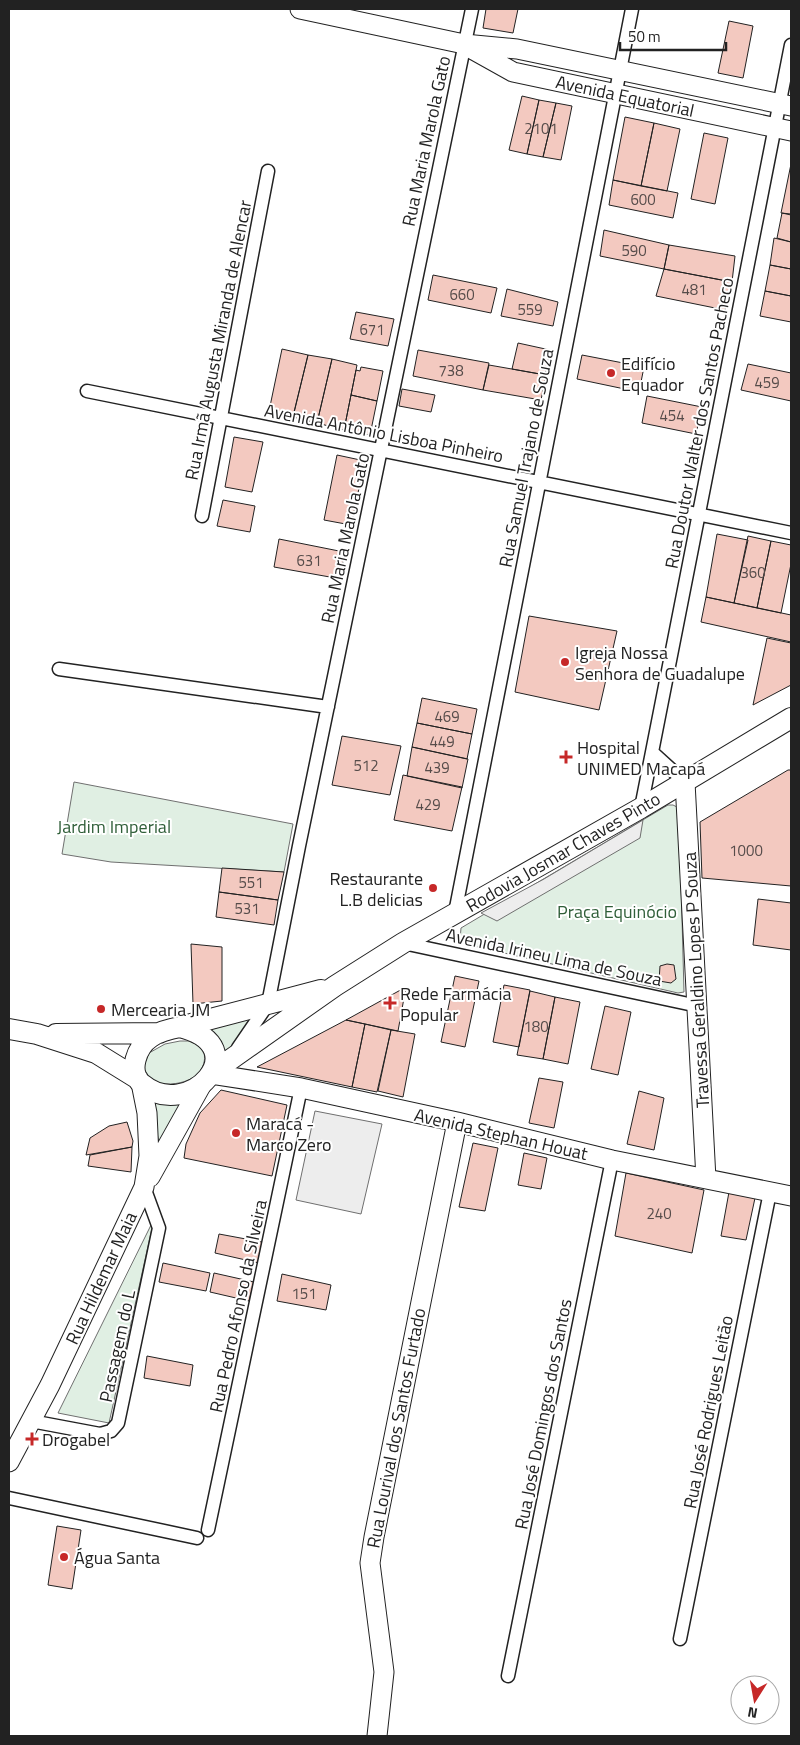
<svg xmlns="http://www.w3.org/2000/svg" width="800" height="1745" font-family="'Titillium Web',sans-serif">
  <rect width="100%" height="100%" fill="#fff"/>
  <path fill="#e0efe3" stroke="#6f6f6f" d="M74 782 293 824 284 872 111 862 62 854Z
    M668 805H673L679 808 684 992 678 993 465 944 460 940 461 928Z
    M259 1013 227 1056 209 1033 212 1023Z
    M180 1041H190L203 1048C213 1079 174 1090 151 1081L143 1067 149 1053 165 1044Z
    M151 1098 187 1099 160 1150Z
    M154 1219 109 1423 58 1413Z"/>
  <path fill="#ededed" stroke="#6f6f6f" d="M643 820 640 838 497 921 481 913 544 879Z
    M315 1111 382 1124 361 1214 296 1200Z"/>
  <path fill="#f3c9c0" stroke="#222" d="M486 9H518L513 33 483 28Z
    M729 21 753 26 743 78 718 73Z
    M522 96 539 100 527 154 509 150Z
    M539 100 556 103 543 157 527 154Z
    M556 103 572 106 561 160 543 157Z
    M625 117 654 123 641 186 613 180Z
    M654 123 680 129 667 191 641 186Z
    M704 133 728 138 715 204 691 199Z
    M791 164V214L781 213Z
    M613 180 678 193 673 218 609 205Z
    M782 213 791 215V242L777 238Z
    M604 230 669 245 664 269 600 256Z
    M774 238 791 242V269L770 265Z
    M669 245 735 256 732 282 664 269Z
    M770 265 791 269V296L765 291Z
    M664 269 732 282 725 310 656 296Z
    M433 275 497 288 491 313 428 300Z
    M507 289 558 302 553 326 501 316Z
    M765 291 791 296V322L760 316Z
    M356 312 394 319 388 346 350 339Z
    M518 343 550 350 545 375 512 369Z
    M282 349 308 355 293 416 269 411Z
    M418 350 489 363 483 390 413 376Z
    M308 355 332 359 317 423 293 417Z
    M582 355 644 367 639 392 577 379Z
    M332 359 357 365 344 430 317 423Z
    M748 364 791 373V401L741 390Z
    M489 365 546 375 541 400 483 390Z
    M361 367 383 371 377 401 351 395 356 370 360 371Z
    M402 389 435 395 431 412 399 406Z
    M351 395 377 401 370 435 344 430Z
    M647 396 702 407 696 434 642 423Z
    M234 437 263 442 252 492 225 487Z
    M337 455 365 461 351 525 324 520Z
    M223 500 255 506 250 532 217 526Z
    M717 534 748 540 734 603 706 597Z
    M748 536 771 541 757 608 734 603Z
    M279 539 344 552 341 579 274 567Z
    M771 541 791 545V564L781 613 757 608Z
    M706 597 791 615V642L701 622Z
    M529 616 617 631 599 710 515 692Z
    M767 638 791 643V685L753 705Z
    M422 698 477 709 472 734 417 723Z
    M417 723 472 734 467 759 412 747Z
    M342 736 401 746 390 795 332 785Z
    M412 747 468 759 462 788 407 776Z
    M788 770H791V886L702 878 700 822Z
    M403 775 462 787 452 831 394 820Z
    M222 868 284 872 278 900 219 892Z
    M219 892 278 900 274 925 216 917Z
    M758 899 791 903V950L753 945Z
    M191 944 222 947V1001L193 1004Z
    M667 964 674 965 676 979 671 983 659 981 660 966Z
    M455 976 479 981 465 1047 441 1042Z
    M504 985 530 990 519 1047 493 1042Z
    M406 987 398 1031 346 1020Z
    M530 991 555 997 543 1059 517 1055Z
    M555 997 580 1002 568 1064 543 1059Z
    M605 1006 631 1012 618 1075 591 1069Z
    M346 1020 365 1024 352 1087 257 1067Z
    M365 1024 391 1030 377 1092 352 1087Z
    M391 1030 415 1034 403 1097 378 1091Z
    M539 1078 563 1082 554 1128 529 1123Z
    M221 1090 287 1105 272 1176 184 1158 186 1144 200 1113Z
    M639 1091 664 1098 654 1150 627 1144Z
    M127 1122 133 1141 132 1147 86 1155 90 1138 109 1126Z
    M473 1143 498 1148 485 1211 459 1207Z
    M132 1147 131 1172 88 1166 90 1155Z
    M524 1153 547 1158 541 1189 518 1185Z
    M626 1173 704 1190 692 1253 615 1236Z
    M729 1192 755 1198 746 1240 721 1236Z
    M219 1234 262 1242 259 1263 215 1253Z
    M163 1263 210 1273 206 1291 159 1282Z
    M214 1273 254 1282 249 1301 210 1292Z
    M282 1274 331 1285 326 1310 277 1301Z
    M147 1356 193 1365 190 1386 144 1378Z
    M57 1526 81 1530 72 1589 48 1585Z"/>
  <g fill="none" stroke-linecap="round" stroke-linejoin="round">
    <g stroke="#222" stroke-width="15">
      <path id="street" d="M87 391 791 533
        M202 516 268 171
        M59 669 328 707
        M652 752 685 782
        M641 808 791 45
        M455 913 632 9
        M403 943 698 1006
        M238 1048 268 1004 299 846 472 9
        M31 1421 100 1434 111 1431 118 1423 159 1228 144 1187
        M9 1498 197 1538
        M208 1530 301 1088
        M680 1639 770 1192
        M508 1676 612 1160"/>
    </g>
    <g stroke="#222" stroke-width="21">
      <path id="secondary" d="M300 9 464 44 517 49 791 106
        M470 48 513 72 791 131
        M685 782 706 1179
        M211 1074 301 1088 457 1122 612 1160 791 1196
        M150 1177 202 1084
        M9 1462 50 1385 144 1187 149 1156 147 1113 141 1083
        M377 1736 384 1672 370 1563 374 1537 457 1122"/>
    </g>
    <g stroke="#222" stroke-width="22">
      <path id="primary" d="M180 1027C259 1047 188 1123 142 1084 127 1072 137 1046 151 1037 160 1031 169 1029 180 1027Z
        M180 1027 321 990
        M9 1029 37 1034 96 1053 138 1079
        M56 1034 159 1033
        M214 1069 227 1062 335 986 403 943 641 808 791 718"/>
    </g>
    <use href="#street" stroke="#fff" stroke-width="12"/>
    <use href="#secondary" stroke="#fff" stroke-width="19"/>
    <use href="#primary" stroke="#fff" stroke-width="20"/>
  </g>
  <g fill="#c62828" stroke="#fff" stroke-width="2">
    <circle cx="611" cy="373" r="5"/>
    <circle cx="565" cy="662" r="5"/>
    <path d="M563.5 749.5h5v5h5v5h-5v5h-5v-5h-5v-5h5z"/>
    <circle cx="433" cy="888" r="5"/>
    <path d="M387.5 995.5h5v5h5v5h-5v5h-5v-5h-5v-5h5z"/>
    <circle cx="101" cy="1009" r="5"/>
    <circle cx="236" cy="1133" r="5"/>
    <path d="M29.5 1431.5h5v5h5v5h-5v5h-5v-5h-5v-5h5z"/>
    <circle cx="64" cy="1557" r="5"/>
  </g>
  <g text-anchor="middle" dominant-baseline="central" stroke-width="4" stroke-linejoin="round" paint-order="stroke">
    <g font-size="15" fill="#564c4a">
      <text x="541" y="128">2101</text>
      <text x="643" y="199">600</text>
      <text x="634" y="250">590</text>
      <text x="694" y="289">481</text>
      <text x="462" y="294">660</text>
      <text x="530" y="309">559</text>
      <text x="372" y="329">671</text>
      <text x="451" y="370">738</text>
      <text x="767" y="382">459</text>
      <text x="672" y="415">454</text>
      <text x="309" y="560">631</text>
      <text x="753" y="572">360</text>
      <text x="447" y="716">469</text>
      <text x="442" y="741">449</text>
      <text x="366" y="765">512</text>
      <text x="437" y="767">439</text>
      <text x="428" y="804">429</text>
      <text x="746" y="850">1000</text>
      <text x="251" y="882">551</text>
      <text x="247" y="908">531</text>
      <text x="536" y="1026">180</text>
      <text x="659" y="1213">240</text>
      <text x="304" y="1293">151</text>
    </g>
    <g font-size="18" fill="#222" stroke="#fff">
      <text transform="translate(625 96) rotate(12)">Avenida Equatorial</text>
      <text transform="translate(426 141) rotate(-78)">Rua Maria Marola Gato</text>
      <text transform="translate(218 340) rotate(-79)">Rua Irmã Augusta Miranda de Alencar</text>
      <text transform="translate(699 423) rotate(-79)">Rua Doutor Walter dos Santos Pacheco</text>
      <text transform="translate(384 433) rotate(11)">Avenida Antônio Lisboa Pinheiro</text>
      <text transform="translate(526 458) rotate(-79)">Rua Samuel Trajano de Souza</text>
      <text transform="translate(345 538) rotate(-78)">Rua Maria Marola Gato</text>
      <text transform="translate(563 852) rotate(-30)">Rodovia Josmar Chaves Pinto</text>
      <text transform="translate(554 957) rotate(12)">Avenida Irineu Lima de Souza</text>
      <text transform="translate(696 980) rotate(-93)">Travessa Geraldino Lopes P Souza</text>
      <text transform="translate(501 1134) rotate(13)">Avenida Stephan Houat</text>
      <text transform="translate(101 1278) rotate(-65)">Rua Hildemar Maia</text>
      <text transform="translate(238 1306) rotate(-78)">Rua Pedro Afonso da Silveira</text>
      <text transform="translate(117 1346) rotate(-78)">Passagem do L</text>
      <text transform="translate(708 1412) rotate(-79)">Rua José Rodrigues Leitão</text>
      <text transform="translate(543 1414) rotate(-79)">Rua José Domingos dos Santos</text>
      <text transform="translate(396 1428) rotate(-79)">Rua Lourival dos Santos Furtado</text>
    </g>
    <g font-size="18" fill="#222" stroke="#fff" text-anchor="start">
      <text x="621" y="363">Edifício<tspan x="621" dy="21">Equador</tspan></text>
      <text x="575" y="652">Igreja Nossa<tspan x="575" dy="21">Senhora de Guadalupe</tspan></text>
      <text x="577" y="747">Hospital<tspan x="577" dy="21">UNIMED Macapá</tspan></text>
      <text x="423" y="878" text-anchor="end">Restaurante<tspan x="423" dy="21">L.B delicias</tspan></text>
      <text x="400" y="993">Rede Farmácia<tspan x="400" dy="21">Popular</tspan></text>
      <text x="111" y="1009">Mercearia JM</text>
      <text x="246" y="1123">Maracá -<tspan x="246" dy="21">Marco Zero</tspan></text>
      <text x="42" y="1439">Drogabel</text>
      <text x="74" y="1557">Água Santa</text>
    </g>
    <g font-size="18" fill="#2f5e38" stroke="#fff">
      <text x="114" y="826">Jardim Imperial</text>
      <text x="617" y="911">Praça Equinócio</text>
    </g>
  </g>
  <rect width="800" height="1745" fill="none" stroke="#222222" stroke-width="20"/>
  <g transform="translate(755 1700) rotate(191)"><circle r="24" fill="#ffffff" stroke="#a7a7a7"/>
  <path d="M0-4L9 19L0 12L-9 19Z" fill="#c62828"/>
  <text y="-8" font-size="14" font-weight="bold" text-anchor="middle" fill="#222222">N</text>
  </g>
  <path d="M620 42v8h106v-8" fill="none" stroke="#222222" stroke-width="2.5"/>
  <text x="628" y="42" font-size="15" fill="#222222" stroke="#ffffff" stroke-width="4" paint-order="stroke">50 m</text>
</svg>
